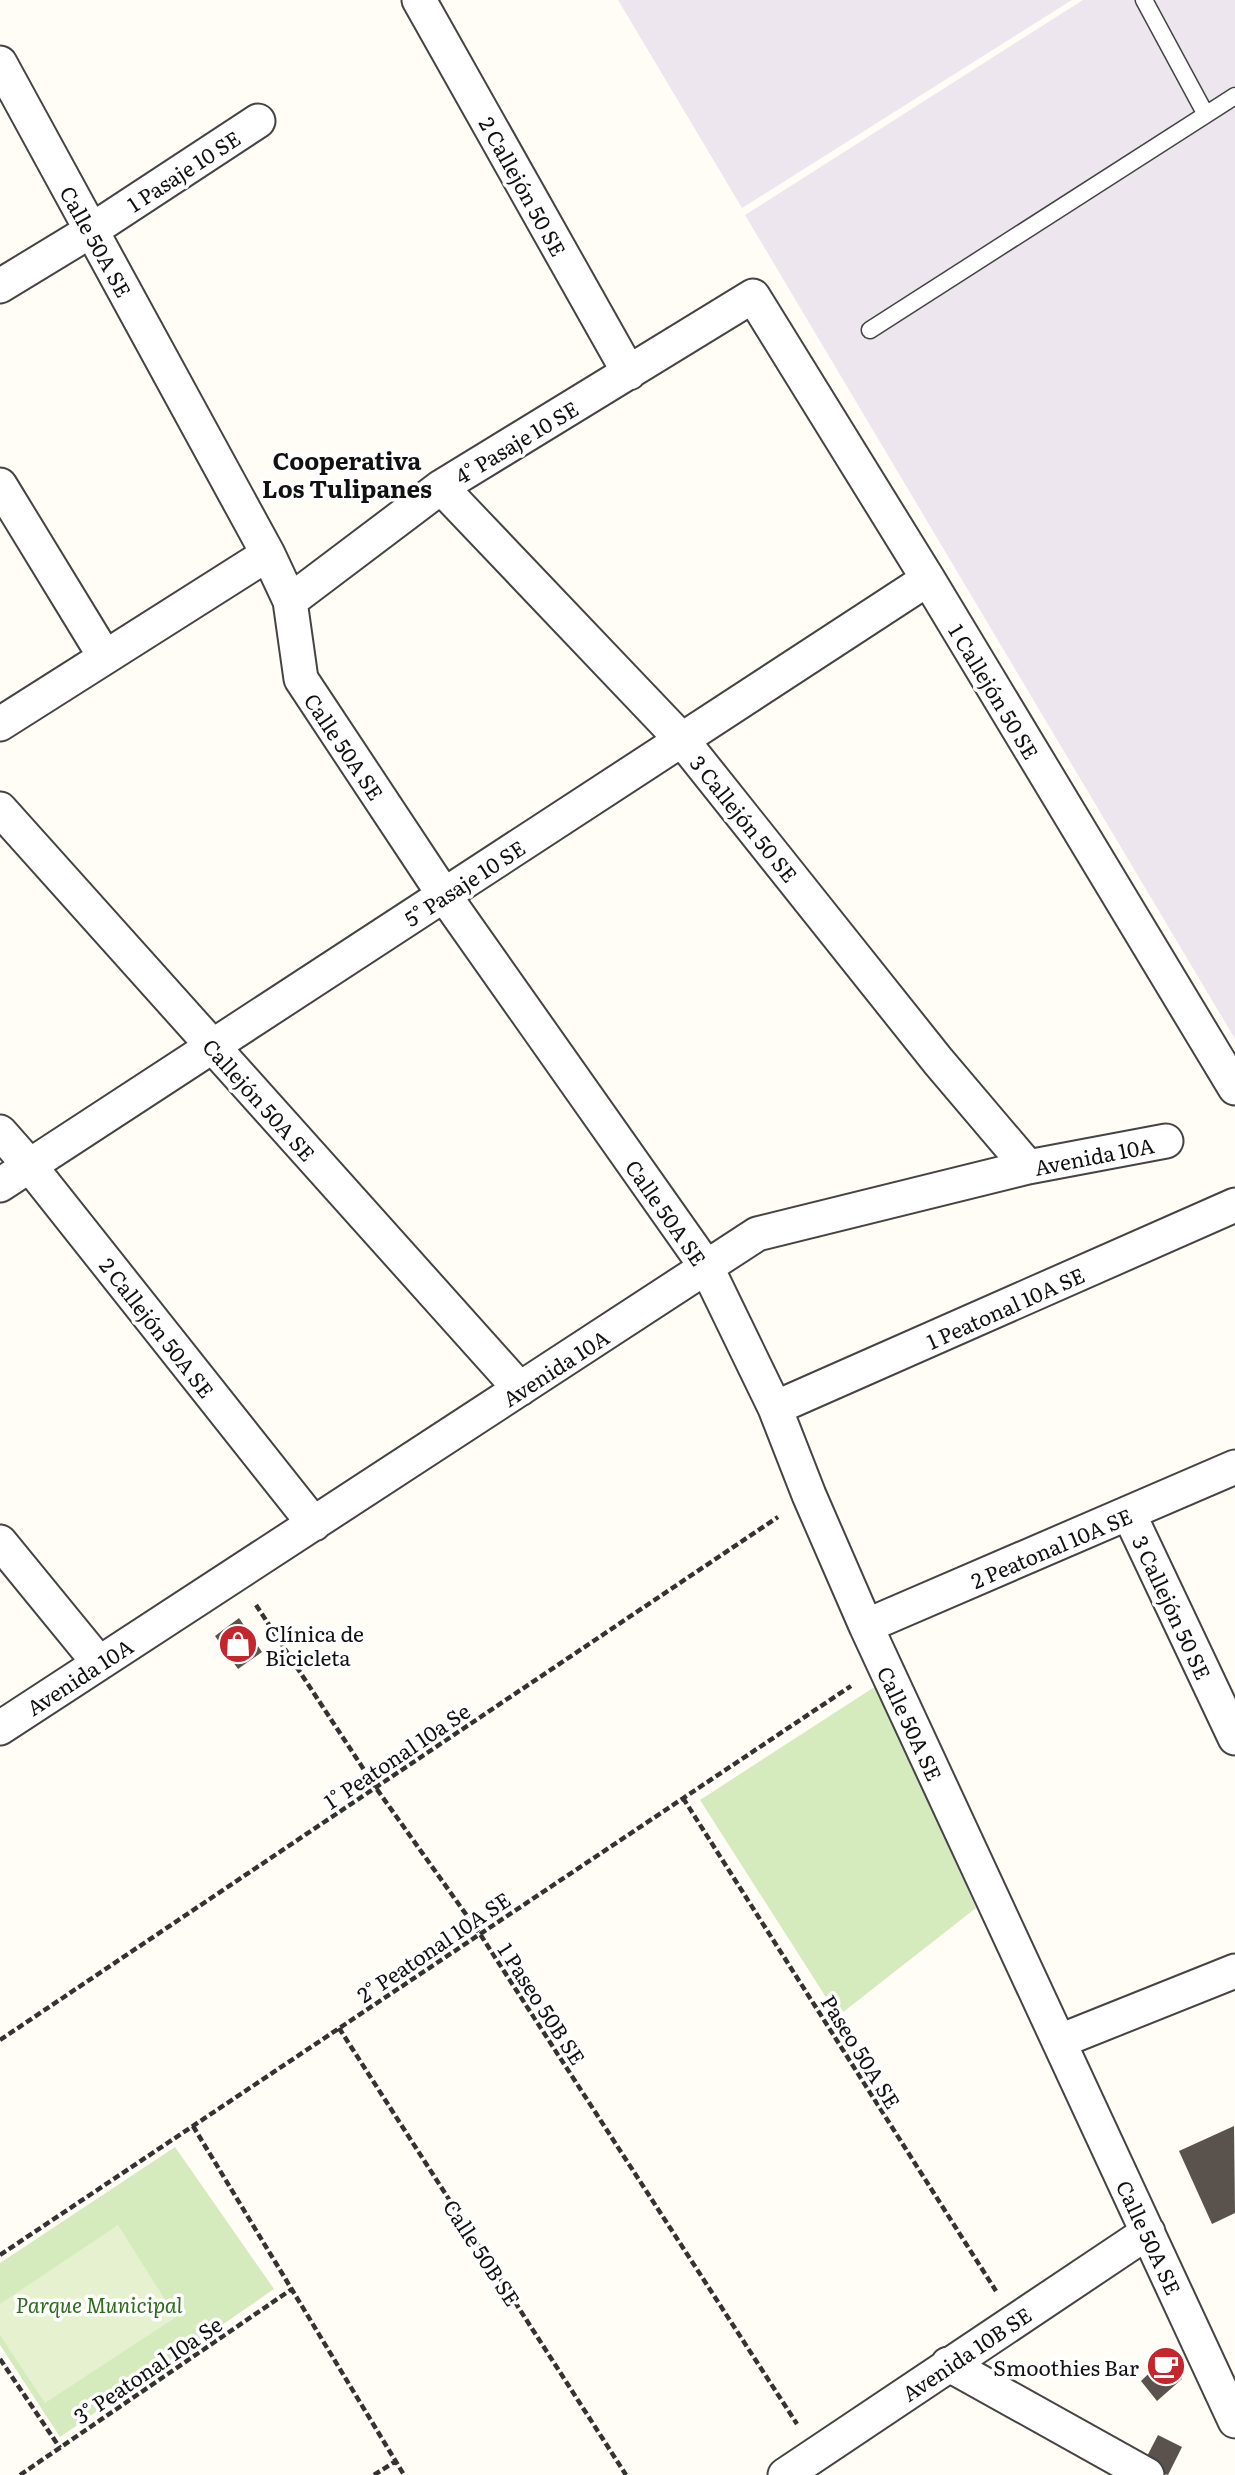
<svg xmlns="http://www.w3.org/2000/svg" width="1235" height="2475" font-family="Literata,serif">
  <rect width="100%" height="100%" fill="#fffdf5"/>
  <path fill="#eee6ef" d="M618 0H1072L742 208Z
    M1083 0H1235V1039L745 215Z"/>
  <path fill="#d5ebbd" d="M876 1686 976 1908 838 2016 700 1800Z
    M175 2147 274 2289 60 2437 0 2345V2263Z"/>
  <path fill="#e6f2cf" d="M118 2225 176 2317 45 2403 0 2335V2304Z"/>
  <path fill="#5a524d" d="M239 1618 262 1652 238 1669 215 1636Z
    M1234 2126 1235 2213 1212 2224 1179 2151Z
    M1169 2354 1182 2379 1157 2401 1141 2381Z
    M1158 2435 1182 2447 1168 2475 1142 2466Z"/>
  <g fill="none" stroke-linecap="round" stroke-linejoin="round">
    <g stroke="#444" stroke-width="19">
      <path id="service" d="M1144 0 1205 113
        M870 330 1235 96"/>
    </g>
    <g stroke="#444" stroke-width="37">
      <path id="minor" d="M419 0 629 373
        M0 63 268 554 290 601 301 679 444 895 707 1268 775 1408 809 1495 866 1626 1235 2421
        M0 286 92 230 258 121
        M0 485 105 657
        M441 487 682 740 938 1061 1028 1167
        M290 601 441 487 753 296 928 579 1235 1088
        M0 724 268 554
        M0 809 520 1389
        M0 1132 30 1166 314 1524
        M0 1185 928 579
        M775 1408 1235 1205
        M1129 1514 1235 1738
        M0 1542 99 1663
        M866 1626 1235 1467
        M0 1728 757 1234 1028 1167 1166 1141
        M1060 2041 1235 1971
        M948 2364 1147 2475
        M785 2475 1148 2232"/>
    </g>
    <path stroke="#333" stroke-width="4.5" stroke-dasharray="7 3.5" stroke-linecap="butt" d="M256 1605 376 1788 480 1934 797 2424
      M683 1798 996 2291
      M339 2028 626 2475
      M0 2040 778 1517
      M193 2126 404 2475
      M0 2255 851 1686
      M0 2359 60 2448
      M20 2475 292 2289
      M374 2475 396 2461"/>
    <use href="#service" stroke="#fff" stroke-width="16"/>
    <use href="#minor" stroke="#fff" stroke-width="33"/>
  </g>
  <defs>
    <g id="shop-disc" transform="scale(2.0125)"><circle r="9.5" fill="#c4262e" stroke="#fff"/><path d="M-5-2.5h2.3a2.7 3.5 0 0 1 5.4 0H5L5.5 6h-11ZM-1.5-2.5h3a1.5 2.3 0 0 0-3 0Z" fill="#fff"/></g>
    <g id="cafe-disc" transform="scale(2.0125)"><circle r="9.5" fill="#c4262e" stroke="#fff"/><path d="M-5.5-4.5H6V0H3Q3 3.5 0 3.5H-2.5Q-5.5 3.5-5.5 0ZM3-3.2v2h1.7v-2ZM-6 4.5H4V6H-6Z" fill="#fff"/></g>
  </defs>
  <g fill-rule="evenodd">
    <use href="#shop-disc" x="238" y="1644"/>
    <use href="#cafe-disc" x="1166" y="2366"/>
  </g>
  <g text-anchor="middle" dominant-baseline="central" stroke-width="7" stroke-linejoin="round" paint-order="stroke">
    <g font-size="21" fill="#111" stroke="#fff">
      <text transform="translate(183 170) rotate(-33)">1 Pasaje 10 SE</text>
      <text transform="translate(524 186) rotate(61)">2 Callejón 50 SE</text>
      <text transform="translate(97 241) rotate(61)">Calle 50A SE</text>
      <text transform="translate(516 441) rotate(-31)">4° Pasaje 10 SE</text>
      <text transform="translate(995 691) rotate(59)">1 Callejón 50 SE</text>
      <text transform="translate(345 746) rotate(56)">Calle 50A SE</text>
      <text transform="translate(745 818) rotate(51)">3 Callejón 50 SE</text>
      <text transform="translate(464 882) rotate(-33)">5° Pasaje 10 SE</text>
      <text transform="translate(260 1099) rotate(48)">Callejón 50A SE</text>
      <text transform="translate(1094 1155) rotate(-11)">Avenida 10A</text>
      <text transform="translate(667 1212) rotate(55)">Calle 50A SE</text>
      <text transform="translate(1005 1307) rotate(-24)">1 Peatonal 10A SE</text>
      <text transform="translate(158 1327) rotate(52)">2 Callejón 50A SE</text>
      <text transform="translate(555 1367) rotate(-33)">Avenida 10A</text>
      <text transform="translate(1051 1547) rotate(-23)">2 Peatonal 10A SE</text>
      <text transform="translate(1173 1607) rotate(65)">3 Callejón 50 SE</text>
      <text transform="translate(79 1676) rotate(-33)">Avenida 10A</text>
      <text transform="translate(911 1723) rotate(65)">Calle 50A SE</text>
      <text transform="translate(396 1755) rotate(-34)">1° Peatonal 10a Se</text>
      <text transform="translate(433 1946) rotate(-34)">2° Peatonal 10A SE</text>
      <text transform="translate(543 2003) rotate(57)">1 Paseo 50B SE</text>
      <text transform="translate(862 2051) rotate(58)">Paseo 50A SE</text>
      <text transform="translate(1150 2237) rotate(65)">Calle 50A SE</text>
      <text transform="translate(483 2252) rotate(57)">Calle 50B SE</text>
      <text transform="translate(966 2353) rotate(-34)">Avenida 10B SE</text>
      <text transform="translate(147 2369) rotate(-34)">3° Peatonal 10a Se</text>
    </g>
    <g font-size="21" fill="#111" stroke="#fff" text-anchor="start">
      <text x="265" y="1632">Clínica de<tspan x="265" dy="24">Bicicleta</tspan></text>
      <text x="1139" y="2366" text-anchor="end">Smoothies Bar</text>
    </g>
    <g font-size="21" font-style="italic" fill="#2f6b1f" stroke="#fff">
      <text x="99" y="2303">Parque Municipal</text>
    </g>
    <g font-size="24" font-weight="bold" fill="#111" stroke="#fff">
      <text x="347" y="459">Cooperativa<tspan x="347" dy="28">Los Tulipanes</tspan></text>
    </g>
  </g>
</svg>
